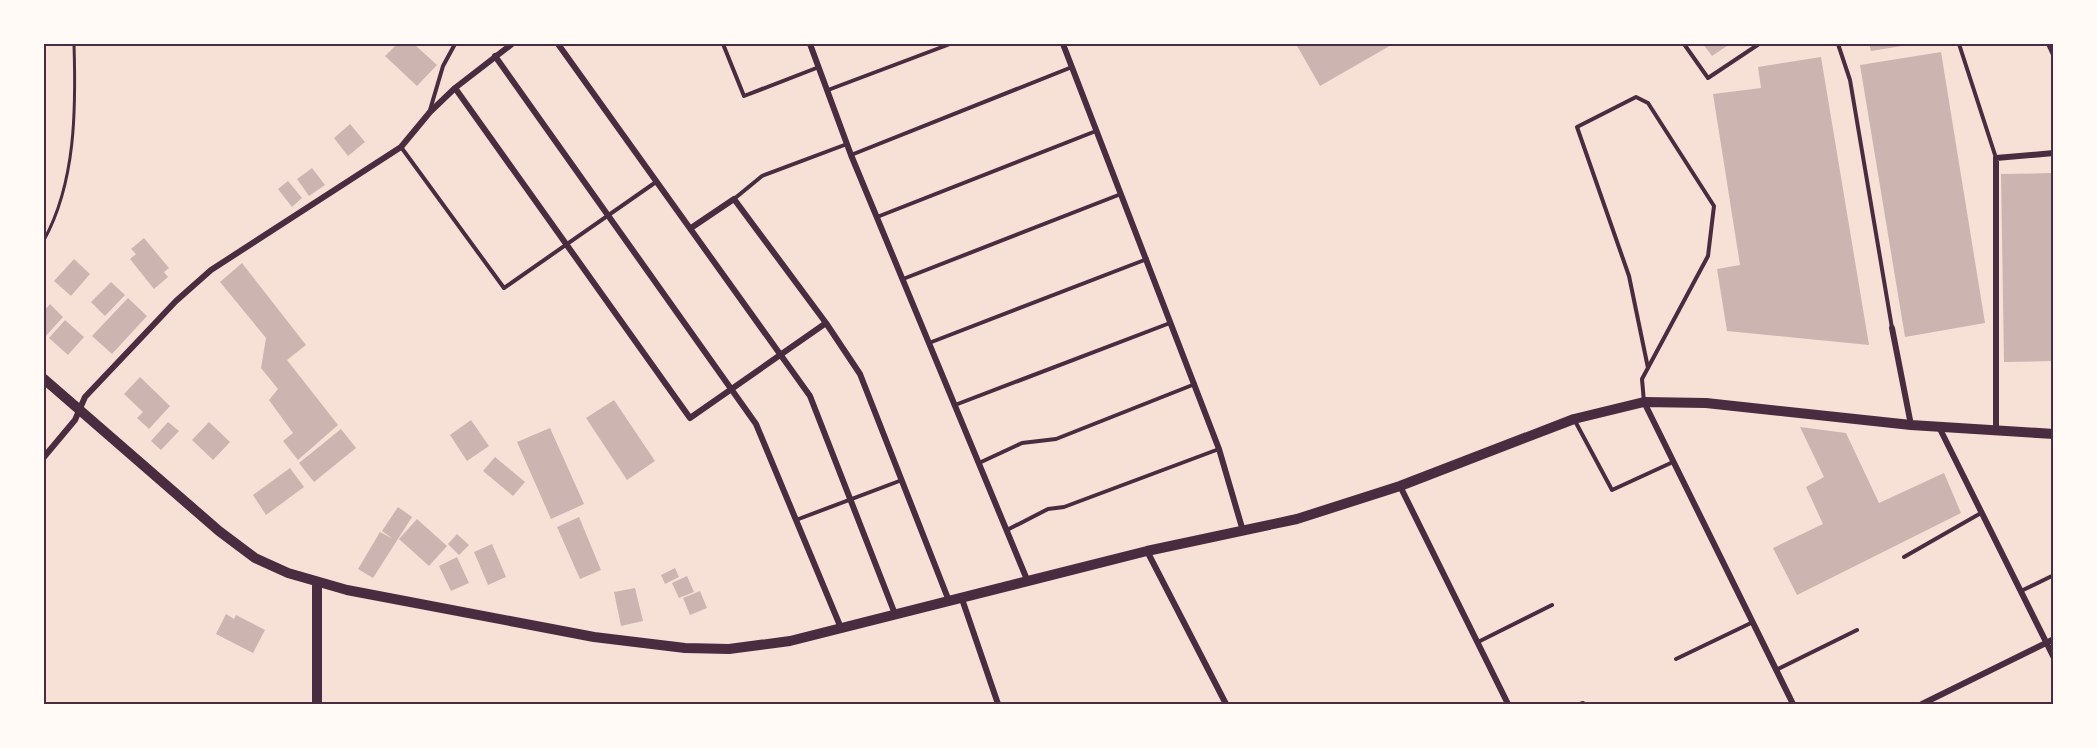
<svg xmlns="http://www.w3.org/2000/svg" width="2097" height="748" font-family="'PT Sans',sans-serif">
  <rect width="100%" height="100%" fill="#f7e1d7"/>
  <path fill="#ccb4b1" d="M397 44H414L437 65 417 86 385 56Z
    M1296 44H1393L1320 86Z
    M1703 44H1730L1712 56Z
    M1869 44H1908V45L1871 51Z
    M1941 52 1985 323 1905 337 1860 65Z
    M1821 57 1869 345 1727 331 1717 269 1740 265 1713 94 1761 88 1758 67Z
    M350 124 365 142 348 156 334 138Z
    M312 168 325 185 309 196 297 179Z
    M2054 173V361L2004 362 2001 174Z
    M288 181 302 198 292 207 278 189Z
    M144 238 169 268 164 272 168 277 154 289 130 259 136 254 131 249Z
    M74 259 90 274 71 296 54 281Z
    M242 263 306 345 287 360 338 425 298 460 283 441 293 433 269 400 278 389 261 368 266 338 220 282Z
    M111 282 125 295 105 316 91 302Z
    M128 298 147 316 112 354 92 336Z
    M50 304 63 317 44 338V311Z
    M65 320 84 337 68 355 49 338Z
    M140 377 170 406 149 429 137 418 143 412 124 394Z
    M614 400 655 461 627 480 586 418Z
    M471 420 489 446 467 461 450 435Z
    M168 422 179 431 161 450 151 441Z
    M209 422 230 442 213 460 192 440Z
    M1800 427 1846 433 1879 503 1944 473 1961 513 1797 595 1773 548 1823 524 1806 487 1824 477Z
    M550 428 584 504 551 519 517 442Z
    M341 429 356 448 314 482 299 463Z
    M495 457 525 482 513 496 483 471Z
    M290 468 304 487 266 515 253 495Z
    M398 507 412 517 373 578 358 569 380 532 393 539 382 531Z
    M579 517 601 570 580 579 557 527Z
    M417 519 447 546 429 566 399 539Z
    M457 534 469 545 459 555 448 544Z
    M492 544 506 577 488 585 474 552Z
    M457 557 469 583 451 591 439 566Z
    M675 568 679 577 665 584 661 575Z
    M687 576 694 592 679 598 672 583Z
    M635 588 643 621 621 626 614 592Z
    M700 591 707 608 690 615 683 598Z
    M226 614 234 619 236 615 265 630 253 653 216 634Z"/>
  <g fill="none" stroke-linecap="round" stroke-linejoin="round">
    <path stroke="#4a2c40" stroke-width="3" d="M44 240C76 182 76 108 74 44"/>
    <path stroke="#4a2c40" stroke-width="4" d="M723 44 744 96 819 67
      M1684 44 1708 78 1759 44
      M1838 44 1850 80 1892 328
      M1959 44 1996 158
      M2048 44 2054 57
      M828 90 950 44
      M430 110 443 66 455 44
      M401 147 504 288 656 182
      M851 155 1072 67
      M734 199 762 176 847 144
      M877 217 1096 131
      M903 279 1121 194
      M929 343 1147 259
      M1644 402 1642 379 1708 256 1714 206 1648 103 1636 97 1577 127 1629 276 1648 368
      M955 405 1170 323
      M1575 421 1612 490 1673 462
      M979 463 1022 443 1056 439 1195 384
      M796 520 902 480
      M1007 530 1048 509 1064 507 1219 449
      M1904 557 1981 513
      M2021 591 2054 575
      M1478 642 1552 605
      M1676 659 1753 622
      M1776 670 1857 630
      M1580 704 1583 703"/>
    <path stroke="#4a2c40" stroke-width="6" d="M558 44 810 396 895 614
      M810 44 851 155 1028 582
      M1063 44 1219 449 1243 531
      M495 56 756 424 841 628
      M455 88 690 418 826 323
      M691 228 734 199 826 323 860 374 949 601
      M1892 328 1911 425
      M1644 402 1793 704
      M1939 427 2054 658
      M1996 431V158L2054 153
      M44 457 75 420 85 397 176 301 211 270 401 147 430 112 455 88 512 44
      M1400 486 1508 704
      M1147 551 1226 704
      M962 599 998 704
      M1922 704 2054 639"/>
    <path stroke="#4a2c40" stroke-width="10" d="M44 379 219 531 255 558 288 573 347 590 594 637 685 648 729 649 790 641 1147 551 1297 519 1400 486 1574 419 1644 402 1706 403 1911 425 2054 434
      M317 704V584"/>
  </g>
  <rect width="2097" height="748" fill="none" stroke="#fffaf5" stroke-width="90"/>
  <rect x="45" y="45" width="2007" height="658" fill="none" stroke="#4a2c40" stroke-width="2"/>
</svg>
